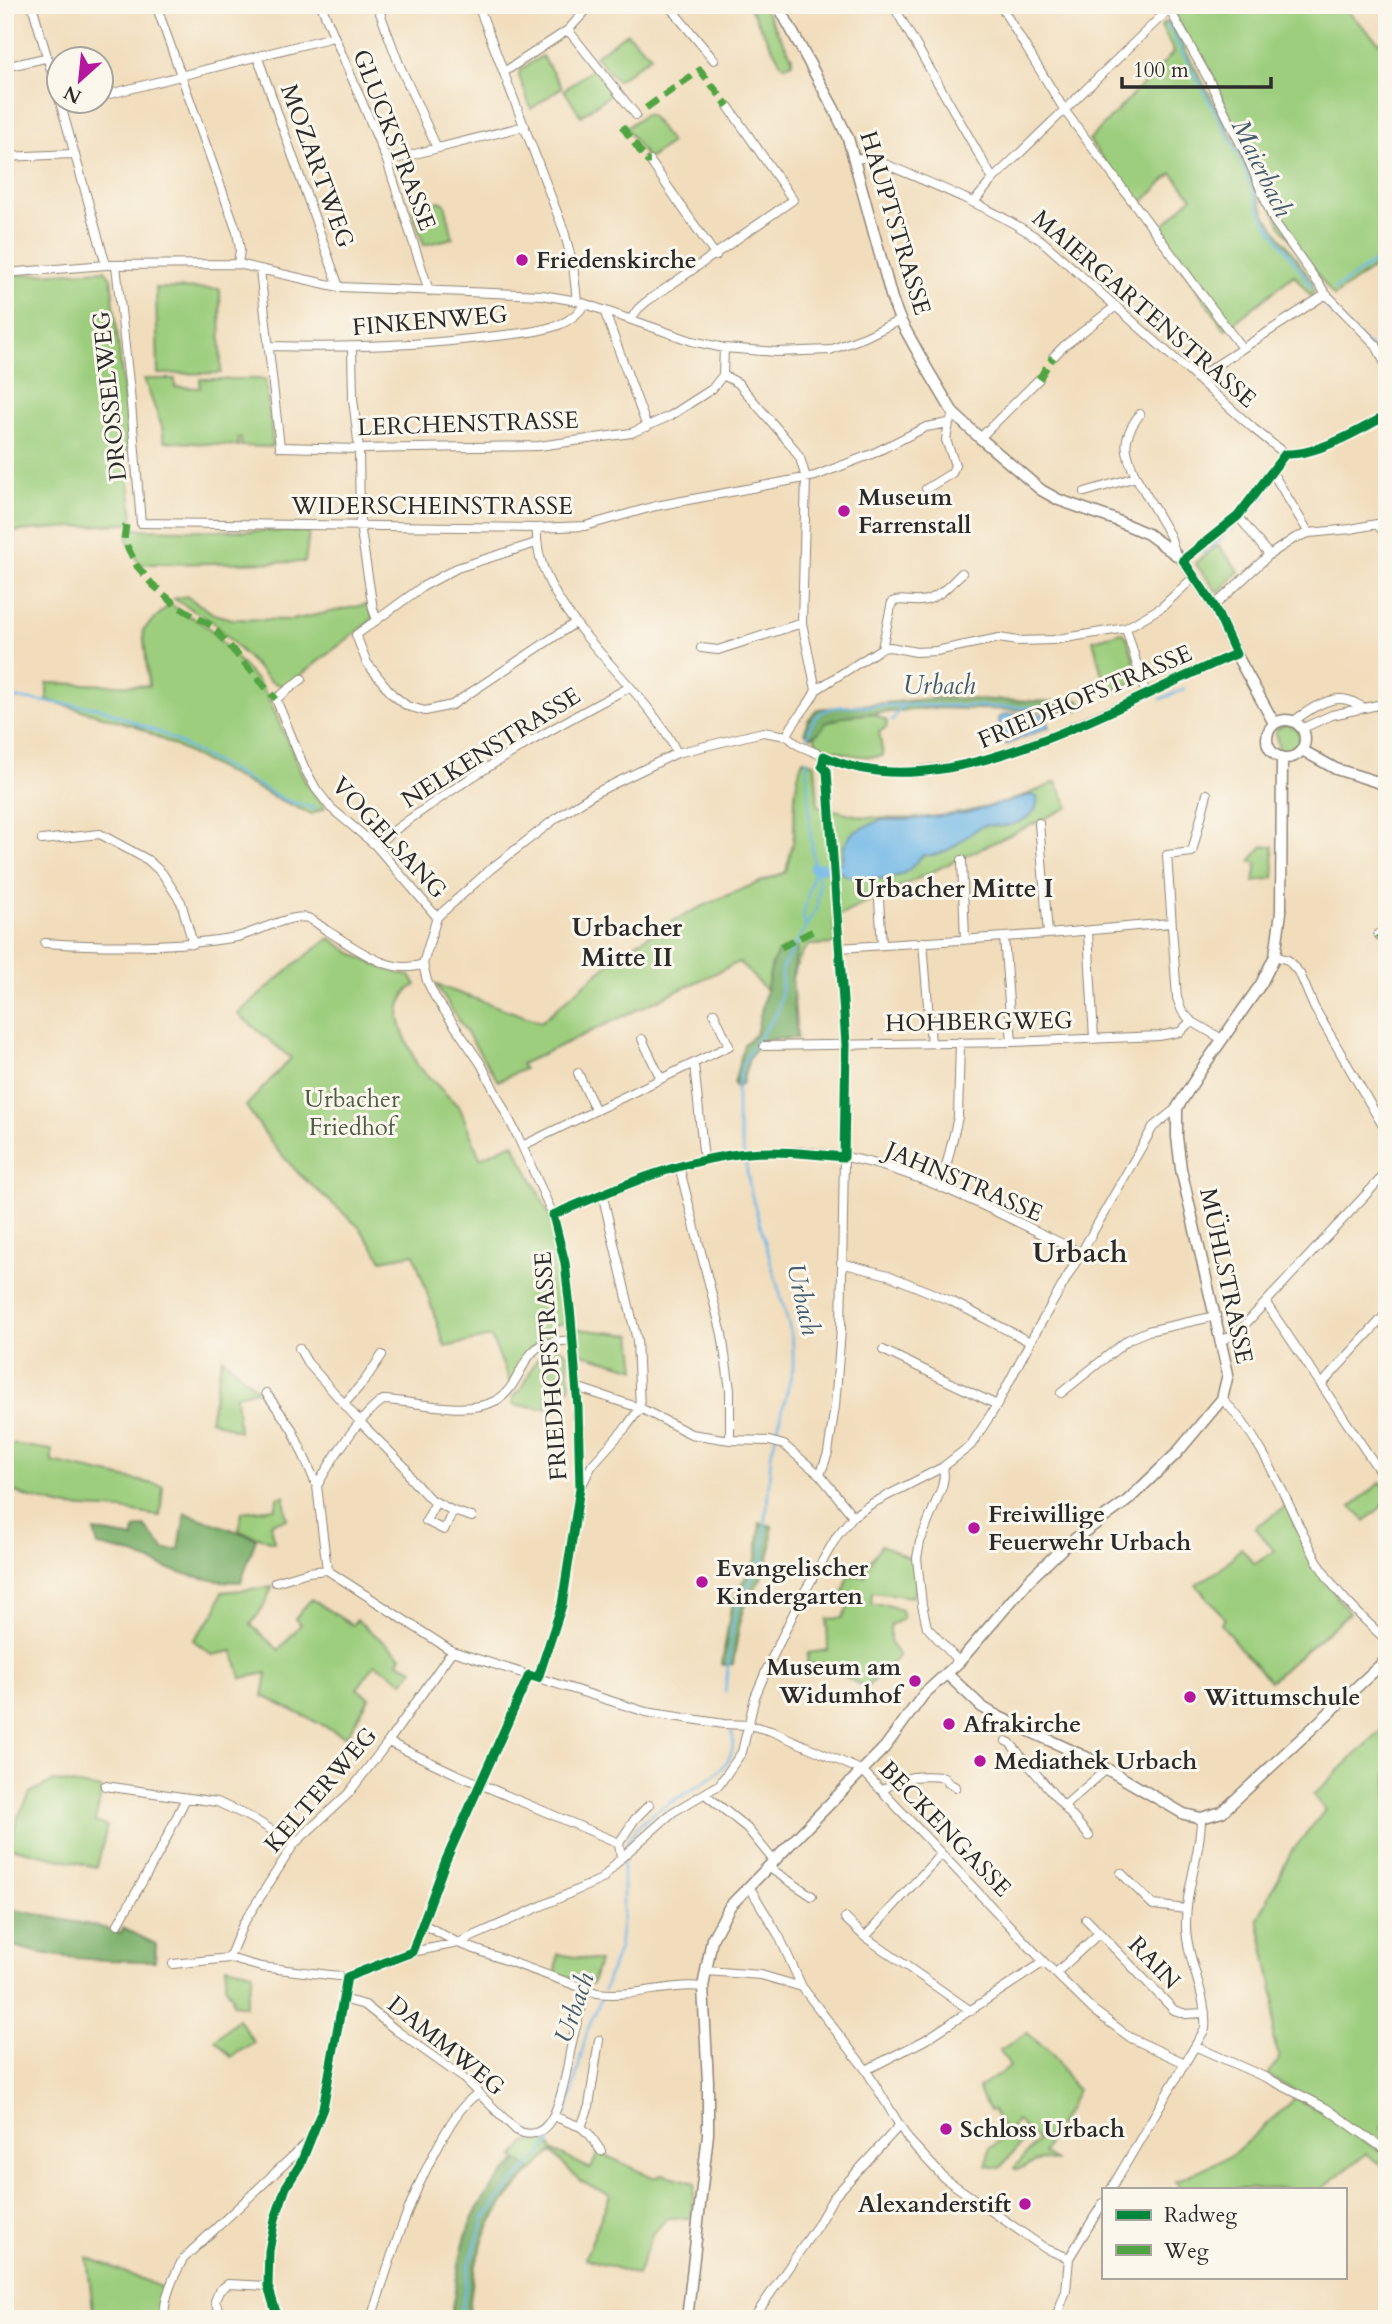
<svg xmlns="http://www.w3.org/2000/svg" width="1392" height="2324" font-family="Cardo,serif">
  <rect width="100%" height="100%" fill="#fbf7ec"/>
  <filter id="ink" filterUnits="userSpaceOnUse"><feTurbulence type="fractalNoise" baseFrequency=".0143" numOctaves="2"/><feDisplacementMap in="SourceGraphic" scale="14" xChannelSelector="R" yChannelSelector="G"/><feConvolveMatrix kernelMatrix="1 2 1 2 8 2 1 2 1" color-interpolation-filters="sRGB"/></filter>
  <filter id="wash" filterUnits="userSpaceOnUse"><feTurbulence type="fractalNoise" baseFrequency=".00686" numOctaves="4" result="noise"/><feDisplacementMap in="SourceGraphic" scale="28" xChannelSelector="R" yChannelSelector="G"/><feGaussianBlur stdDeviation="1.57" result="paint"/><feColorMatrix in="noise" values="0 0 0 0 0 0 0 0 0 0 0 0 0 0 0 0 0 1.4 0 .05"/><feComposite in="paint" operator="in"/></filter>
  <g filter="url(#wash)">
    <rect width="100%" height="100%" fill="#f1ddbc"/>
    <path fill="#9cce7d" stroke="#647c54" stroke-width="2" d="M748 5H762L792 57V63L785 66 781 63Z
      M1170 5H1341L1387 50V258L1334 296 1282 228 1266 195 1252 157 1232 120 1205 61 1191 47Z
      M1165 22H1170L1242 155 1266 216 1312 281 1314 291 1311 296 1294 275 1225 330 1158 231 1192 197 1172 173 1138 207 1089 140 1174 52 1161 26Z
      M627 33 651 56 617 81 595 56Z
      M542 56 562 87 531 109 519 76 520 70Z
      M594 68 612 93 581 116 564 90Z
      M645 114 651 116 671 143 648 159 626 128Z
      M440 201 445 204 453 238 424 245 412 208Z
      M105 270 111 278 130 449 125 450 133 516 130 523 5 532V276Z
      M156 288 220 289 221 373 158 374Z
      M144 379H175V387L200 388V379H265L273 444 270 447 241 446V438H238V446L164 441 162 427Z
      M130 529 309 532 305 562 139 564 127 539Z
      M1218 545 1239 571 1218 593 1195 563Z
      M186 596 214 614 232 619 292 620 369 604 373 619 285 687 270 681 213 622 174 599Z
      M170 604 209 628 256 680 269 699 306 783 325 808 312 814 284 802 136 726 47 700V683L149 686 143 630Z
      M1122 632 1127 637 1140 679 1107 694 1093 640Z
      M870 712 887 721 886 728 879 732 883 756C859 759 839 752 817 744L813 732 825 713Z
      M1286 724 1296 729 1300 736 1296 747 1288 752 1279 750 1275 730Z
      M803 760 815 764 818 806C834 809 850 815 866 817 929 823 999 810 1056 782L1069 807 834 918 836 944 809 945 802 953 792 977 766 990 739 962 521 1064 524 1069 498 1081 436 985 541 1022C573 994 605 965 640 941 685 911 736 891 786 872 788 860 793 847 794 835 795 808 793 785 803 760Z
      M1263 846H1273L1274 878 1254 882 1257 863 1250 861Z
      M330 938C355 957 379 969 410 976L416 985 406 992 400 1006 399 1017 402 1030 417 1065 460 1108 480 1158 513 1143C527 1170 543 1197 553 1226 563 1257 564 1291 566 1323L554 1325 556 1336C524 1342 526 1360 511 1384L491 1337 445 1347 414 1254 382 1260 359 1227 299 1174 273 1145 246 1106 291 1058 238 1014 295 964Z
      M577 1329 632 1335 636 1369 579 1353Z
      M557 1347 567 1353 570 1388H548L547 1408 513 1405V1397C536 1378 525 1357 557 1347Z
      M222 1357 258 1390 236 1395 239 1431 210 1420Z
      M5 1443 52 1450V1462L163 1486 160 1516 122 1510 68 1507 27 1497 5 1487Z
      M1381 1482 1387 1490V1502L1365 1521 1351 1507Z
      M284 1496 287 1519 271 1523 274 1542 239 1531 242 1512 276 1508 277 1498Z
      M1287 1506C1304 1546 1322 1579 1349 1613L1270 1681 1244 1653 1221 1624 1225 1618 1196 1585 1221 1569 1241 1548 1255 1564 1274 1551 1255 1527Z
      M881 1545 912 1559 918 1582 912 1597 872 1592 871 1605H887L901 1610 903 1619 890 1625V1643L899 1656 866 1688 822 1664H807L808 1653 828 1650 827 1619 842 1618 849 1605 842 1600 848 1575 865 1577 866 1568Z
      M272 1587 265 1604 251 1625 279 1650 301 1624 295 1619 311 1599 352 1625 357 1620 401 1656 398 1662 413 1669 404 1682 375 1664 357 1689 370 1697 346 1737 263 1696 267 1673 241 1678 233 1651 212 1655 193 1640 215 1613 222 1592Z
      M1387 1725V2118L1380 2129 1387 2134V2150L1268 2075 1280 2058 1273 2039 1275 1999 1258 1919 1290 1854 1325 1810 1313 1795Z
      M54 1781 102 1789 95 1822 107 1826 97 1867 9 1847 17 1819 31 1792Z
      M558 1954 599 1961 592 1984 556 1974Z
      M226 1966 253 1972 245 2006 233 2004 232 1996 225 1985Z
      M238 2019 254 2042 231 2057 215 2040Z
      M1027 2033C1034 2041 1043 2045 1050 2052 1062 2064 1065 2079 1078 2090L1043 2153 1057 2162 1041 2159 1017 2170 1014 2168 1038 2140 1017 2121 1010 2129 1023 2141 1000 2168 987 2166 989 2149 1007 2134 993 2111H989L978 2088 1010 2067 1000 2050Z
      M1294 2097 1320 2111 1387 2156V2168L1366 2154 1321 2189H1177L1180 2187 1175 2181 1231 2156 1288 2105Z
      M544 2139 555 2152 591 2169 598 2152 655 2178 663 2174 695 2183 691 2218H667L652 2235 637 2275 585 2258 610 2195 580 2181 552 2152 532 2171 514 2157 526 2143Z
      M87 2257 163 2288 159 2319H94Z"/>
    <path fill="#7db16c" stroke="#546e4c" stroke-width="2" d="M940 698 1063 702 1079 700 1082 705 1078 711 933 708 846 716 826 723 818 733 810 737 805 732 808 720 818 709Z
      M792 946 798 948 792 977 797 1038 762 1040 749 1058 742 1083 737 1088 734 1084 744 1044 756 1034 772 964 778 952Z
      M185 1513 256 1538 241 1582 217 1581 180 1573 126 1552 98 1546 94 1531 134 1538 135 1529 144 1526 165 1550H179Z
      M760 1523 772 1526 771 1550 764 1573 744 1607 740 1620 733 1664 722 1665 730 1613 738 1588 747 1576 757 1557Z
      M5 1908 105 1928 121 1933 123 1928 156 1944 155 1961C106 1961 52 1960 5 1943Z
      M518 2160 532 2171C482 2220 475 2251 468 2319H450C463 2247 460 2213 518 2160Z"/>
    <path fill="#6fb7e7" stroke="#4d7189" stroke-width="2" d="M1006 714H1045L1049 727 1005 745 998 718Z
      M1030 795 1037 797C1040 814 1022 823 1006 826 997 828 989 822 980 827 961 839 947 858 923 855 915 863 908 873 897 876 884 880 849 881 841 872H836V863H841L844 846 852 833 880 820H907L967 813Z"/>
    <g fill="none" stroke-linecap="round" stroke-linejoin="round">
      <path stroke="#6fb7e7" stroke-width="2.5" d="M1156 5 1158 8
        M1166 23 1239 155 1263 217 1312 287
        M1335 289 1387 253
        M1325 306 1372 349
        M1264 498 1267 496
        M1247 510 1260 501
        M1230 531 1233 529
        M1209 548 1223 537
        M1202 553 1206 551
        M5 697 100 708 163 734 285 800 316 809
        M1161 699 1184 689
        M892 721 902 706
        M808 737C809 726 813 717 824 711 837 704 857 707 872 706 944 703 1015 710 1087 707
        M806 928 803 916 814 870
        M725 1692 733 1623 738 1605 763 1557 771 1455 793 1368V1345L789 1325 751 1193 737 1118V1091L742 1067 751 1049 777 1013 781 996 782 968 817 908 819 881 814 868 810 828 807 760
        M625 1850C637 1796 746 1789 732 1732
        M604 1990 619 1948 623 1913V1860
        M460 2319 469 2266 484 2218 511 2185 544 2151 568 2111 587 2031 602 1996"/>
      <path stroke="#6fb7e7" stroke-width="10" d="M814 868 836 867"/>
    </g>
  </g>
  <g filter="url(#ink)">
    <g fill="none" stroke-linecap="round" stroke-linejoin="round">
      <g stroke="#8e8474" stroke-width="10">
        <path id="street" d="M32 5 60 101
          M156 5 237 232 240 250 238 264
          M321 5 387 161 429 291
          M377 5 399 64 437 148
          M478 5 564 231 573 265 577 301
          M668 5 714 60
          M893 5 993 179
          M1000 5 1065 111 1241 347
          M1167 5 1209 80 1248 159 1274 221 1326 294 1376 345 1387 368
          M568 30 636 115
          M258 58 339 287
          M5 67 45 58
          M504 72 568 30 591 5
          M102 96 333 37
          M60 102 106 265
          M61 106 79 102
          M5 157 73 154
          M855 159 868 157C928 182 988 205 1042 241L1254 429 1285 454
          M387 161 525 126
          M650 161 716 256
          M974 202 993 179 1169 9
          M116 265 130 392 141 523 537 528 585 526 656 506 815 476 872 454 926 427 949 423 954 414
          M260 270 280 447 359 449 539 446 631 433 670 416 712 389 723 375
          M5 273 106 265 238 264 339 287 542 295 577 301 692 341 724 348 777 352 830 350 865 337 900 320
          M604 310 647 427
          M631 319 638 309 646 302 793 200 728 106
          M269 346C342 348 415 346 488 337 512 334 538 333 561 324 572 319 579 313 585 304
          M352 348 353 399 359 449 360 525 373 609 377 620
          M724 348 723 375 738 383 792 446 800 458 806 478 802 623 816 690C809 707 794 718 787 736
          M1053 357 1064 346 1116 306
          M1197 378 1326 294
          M980 438 1039 379
          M1285 454C1316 456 1360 430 1387 415
          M1272 472 1309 533
          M1136 477C1124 450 1121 439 1140 414
          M926 489 952 473 955 465 946 440 949 423
          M1085 492 1136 477 1170 536 1176 555
          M1238 516 1269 555
          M1377 524 1387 537
          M537 528C532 610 644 681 677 753
          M536 543 457 568 422 587 356 635 367 663 392 694 407 706 425 711 452 705 575 623
          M1183 560 1238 516 1285 454
          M1214 606 1269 555 1295 538 1309 533 1351 529 1387 522
          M1126 628 1162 607 1194 577
          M701 648 718 650 802 623
          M882 648 892 602C901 598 910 602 920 601 938 600 950 584 962 573
          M302 679 276 699 304 767 316 789 331 808 375 845 437 917
          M816 690 882 648 890 647 916 652 936 651 999 638 1018 641 1053 640 1126 628 1146 695
          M1294 721C1307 711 1330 695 1347 700 1353 701 1358 705 1363 707
          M1303 728 1332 715 1387 703
          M1207 794 1192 852 1167 855 1177 998 1182 1011 1191 1021 1222 1039
          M1039 823 1048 934
          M42 840 100 834 148 860 162 873 181 902 193 944
          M375 845C454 784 541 733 630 687
          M962 860 965 940
          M879 900 882 945
          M1088 931 1094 1039
          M1378 934 1387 943
          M1004 937 1012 1042
          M923 942 931 1043
          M45 943C108 947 174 948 237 937 255 933 292 913 308 918 314 921 321 926 326 930 353 946 390 977 423 964
          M1275 956 1288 960 1300 974 1314 1007 1387 1133
          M642 1039 661 1079
          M764 1046 1012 1042 1159 1036 1180 1032 1191 1021
          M694 1064 704 1160
          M578 1073 595 1109
          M522 1146 729 1046 714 1013
          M679 1166 722 1334 730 1390V1440
          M941 1188 958 1117 960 1042
          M553 1215C602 1193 650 1172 703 1160 748 1151 800 1148 846 1157 928 1173 1006 1218 1082 1253
          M841 1263 888 1275 951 1301 1030 1342
          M1266 1303 1387 1482
          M1222 1341 1239 1331 1387 1172
          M299 1348 307 1362 361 1423 405 1467 411 1479 430 1499 453 1511
          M883 1350 997 1405
          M1321 1385 1387 1313
          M576 1387 640 1408 691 1434 730 1440 769 1441 784 1445 820 1475 853 1516
          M266 1393 292 1429 317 1486 327 1570
          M1061 1393 1129 1339 1148 1331 1216 1316
          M1222 1399C1270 1445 1288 1513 1322 1569 1339 1597 1364 1619 1387 1641
          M345 1403 365 1380 382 1355
          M943 1467 944 1476 942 1487 920 1542 917 1558 922 1605 927 1627 959 1662
          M820 1475 828 1453 835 1406 841 1330 846 1044 840 948 1048 934 1170 923
          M582 1485 592 1465 627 1426 640 1408 637 1340 602 1193
          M317 1486C332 1459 358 1418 383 1400 417 1401 466 1417 497 1400 520 1387 522 1351 545 1344 553 1341 564 1341 572 1340
          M436 1502 426 1521 444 1530 453 1511 472 1517
          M275 1582 308 1572 327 1570 452 1651 646 1712 724 1724 749 1725 771 1731 863 1771 1044 1962 1093 2010 1131 2038 1185 2063
          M538 1678 562 1605 580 1488 578 1408 565 1263 553 1215 518 1137 481 1064 435 997 427 981 423 964 437 917 492 868 555 819 595 793 677 753 763 732 787 736 798 745 839 763 859 769 902 772 976 763 1053 735 1236 654
          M1006 1741 1010 1743 1089 1836
          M388 1742 456 1774 619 1843
          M105 1786 217 1802 252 1818 294 1844
          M883 1790C904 1775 919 1775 944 1777L948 1783 956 1787
          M706 1795 747 1828 774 1861
          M1064 1806 1108 1768
          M621 1858 619 1843 635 1819 649 1805
          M768 1867 812 1896
          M1121 1873 1153 1905 1186 1909
          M750 1888 779 1936 802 1987 866 2070 908 2139 944 2178 1046 2249 1069 2258
          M845 1918 865 1937 971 2011
          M1086 1919 1174 2010 1186 2014 1205 2013
          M118 1924 161 1849 186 1798
          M423 1924 458 1943 602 1879 621 1858 673 1812 719 1785 742 1752 755 1697 769 1664 801 1598 837 1536 853 1516 871 1504 943 1467 971 1445 997 1405 1030 1342 1153 1127 1177 1108
          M865 1937 941 1854
          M412 1952 446 1860 529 1675
          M229 1958 243 1924 294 1844 348 1794 388 1742 452 1651
          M173 1964 229 1958 261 1967 347 1977 412 1952 458 1943 597 1993C633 1998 667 1983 703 1987
          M706 1971 761 1975 802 1987
          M1056 1973 1096 1936H1101
          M342 1999 365 2005 397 2031 462 2077 516 2130C561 2153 566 2064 573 2038 577 2022 582 2006 587 1991
          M1197 2047 1269 2079 1326 2108 1387 2151
          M866 2070 925 2040 1044 1962
          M553 2116 581 2127 589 2106 599 2040
          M581 2127 590 2135 601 2151
          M1111 2189 1205 2029C1208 1995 1187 1962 1186 1927 1185 1889 1201 1855 1201 1818
          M164 2319C164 2296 173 2278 183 2259L308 2142
          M222 2319 215 2301 219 2291 228 2284 268 2286
          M278 2319 268 2286 269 2251 275 2219 286 2187 301 2163 323 2108 347 1977
          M371 2319C390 2260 407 2203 437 2148 448 2127 459 2107 478 2093
          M753 2319 817 2226 833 2198 898 2127
          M1055 2319 1066 2291 1069 2258 1103 2203"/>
      </g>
      <g stroke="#8e8474" stroke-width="13">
        <path id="secondary" d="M778 5 834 109 848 138 892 299 900 320 926 367 954 414 980 438 1041 490 1059 500 1113 519 1148 534 1183 560 1214 606 1236 654 1274 723
          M1267 739a19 19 0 1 1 38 0a19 19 0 1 1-38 0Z
          M1302 750 1336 769 1387 785
          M947 1674 982 1707 999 1717 1090 1759 1184 1814 1201 1818 1222 1812 1387 1659
          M687 2319 708 2134V2082L703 1987 712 1939 730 1906 885 1747 924 1694 959 1662 1031 1578 1065 1546 1127 1501 1176 1454 1222 1399 1228 1374 1181 1169 1177 1137V1108L1203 1067 1261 984 1275 956 1281 912 1282 757"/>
      </g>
      <use href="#street" stroke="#fff" stroke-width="8"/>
      <use href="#secondary" stroke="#fff" stroke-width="10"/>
      <path stroke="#51a443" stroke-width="7" stroke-dasharray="14 7" stroke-linecap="butt" d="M646 108 700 70 728 106
        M622 126 647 161H650
        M1039 379 1053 357
        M126 525 124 540 137 566 152 584 177 606 212 626 276 699
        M1378 934 1387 943
        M781 947 817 929"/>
      <g stroke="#fbf7ec" stroke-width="13">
        <path id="cycleway" d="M278 2319 268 2286 269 2251 275 2219 286 2187 301 2163 323 2108 347 1977 412 1952 446 1860 529 1675 538 1678 562 1605 580 1488 578 1408 571 1318 565 1263 553 1215C616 1188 678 1160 747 1153 779 1150 812 1154 844 1157L846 1044 827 771 822 766 824 756C943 815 1124 699 1236 654L1214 606 1183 560 1238 516 1285 454C1316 456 1360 430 1387 415"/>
      </g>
      <use href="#cycleway" stroke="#00873e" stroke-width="9"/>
    </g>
  </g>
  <g fill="#b5179e" stroke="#fbf7ec" stroke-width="2.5">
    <circle cx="522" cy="260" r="7"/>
    <circle cx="844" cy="511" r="7"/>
    <circle cx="974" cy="1528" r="7"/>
    <circle cx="702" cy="1582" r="7"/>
    <circle cx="915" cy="1681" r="7"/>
    <circle cx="1190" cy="1697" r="7"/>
    <circle cx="949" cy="1724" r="7"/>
    <circle cx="980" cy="1761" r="7"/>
    <circle cx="946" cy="2129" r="7"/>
    <circle cx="1025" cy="2204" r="7"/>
  </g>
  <g text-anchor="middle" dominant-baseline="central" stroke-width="6" stroke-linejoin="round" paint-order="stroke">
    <g font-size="24" fill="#2b2b2b" stroke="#fbf7ec">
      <text transform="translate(394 140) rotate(69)">GLUCKSTRASSE</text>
      <text transform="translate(317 166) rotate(70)">MOZARTWEG</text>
      <text transform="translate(895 223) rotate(73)">HAUPTSTRASSE</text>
      <text transform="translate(1144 309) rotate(41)">MAIERGARTENSTRASSE</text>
      <text transform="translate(430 321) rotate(-5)">FINKENWEG</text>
      <text transform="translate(110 396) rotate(-96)">DROSSELWEG</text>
      <text transform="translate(468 424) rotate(-2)">LERCHENSTRASSE</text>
      <text x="432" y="506">WIDERSCHEINSTRASSE</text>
      <text transform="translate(1085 697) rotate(-23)">FRIEDHOFSTRASSE</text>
      <text transform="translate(491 748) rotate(-32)">NELKENSTRASSE</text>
      <text transform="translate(389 838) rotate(47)">VOGELSANG</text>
      <text transform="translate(979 1022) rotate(-1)">HOHBERGWEG</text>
      <text transform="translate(964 1182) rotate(23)">JAHNSTRASSE</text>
      <text transform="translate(1226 1276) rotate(78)">MÜHLSTRASSE</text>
      <text transform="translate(551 1366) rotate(-94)">FRIEDHOFSTRASSE</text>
      <text transform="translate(321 1790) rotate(-49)">KELTERWEG</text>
      <text transform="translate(945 1829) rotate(46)">BECKENGASSE</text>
      <text transform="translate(1154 1963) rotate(46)">RAIN</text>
      <text transform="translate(446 2046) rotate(39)">DAMMWEG</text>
    </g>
    <g font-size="24" font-weight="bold" fill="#2b2b2b" stroke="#fbf7ec" text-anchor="start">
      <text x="536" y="260">Friedenskirche</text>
      <text x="858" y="497">Museum<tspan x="858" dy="28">Farrenstall</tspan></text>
      <text x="988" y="1514">Freiwillige<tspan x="988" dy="28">Feuerwehr Urbach</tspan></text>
      <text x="716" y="1568">Evangelischer<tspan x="716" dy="28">Kindergarten</tspan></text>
      <text x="901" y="1667" text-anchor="end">Museum am<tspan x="901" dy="28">Widumhof</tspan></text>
      <text x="1204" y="1697">Wittumschule</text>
      <text x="963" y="1724">Afrakirche</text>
      <text x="994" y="1761">Mediathek Urbach</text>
      <text x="960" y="2129">Schloss Urbach</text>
      <text x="1011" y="2204" text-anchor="end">Alexanderstift</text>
    </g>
    <g font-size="24" fill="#4d5c44" stroke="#fbf7ec">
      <text x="352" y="1099">Urbacher<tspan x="352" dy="28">Friedhof</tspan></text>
    </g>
    <g font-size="26" font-style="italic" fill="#435c6d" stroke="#fbf7ec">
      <text transform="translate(1262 168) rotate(64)">Maierbach</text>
      <text x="939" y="685">Urbach</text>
      <text transform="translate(803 1299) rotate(77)">Urbach</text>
      <text transform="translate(574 2008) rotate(-71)">Urbach</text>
    </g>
    <g font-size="26" font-weight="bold" fill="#2b2b2b" stroke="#fbf7ec">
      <text x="954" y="888">Urbacher Mitte I</text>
      <text x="627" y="927">Urbacher<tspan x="627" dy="30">Mitte II</tspan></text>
    </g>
    <g font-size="28" font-weight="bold" fill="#2b2b2b" stroke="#fbf7ec">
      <text x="1080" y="1253">Urbach</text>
    </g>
  </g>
  <rect width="1392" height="2324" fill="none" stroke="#fbf7ec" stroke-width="28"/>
  <rect x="1102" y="2188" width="245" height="91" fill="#fbf7ec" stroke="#a8a59f" stroke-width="2"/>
  <rect x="1116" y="2210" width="35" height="10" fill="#00873e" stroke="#a8a59f" stroke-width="2"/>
  <text x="1164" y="2222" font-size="21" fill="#2b2b2b">Radweg</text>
  <rect x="1116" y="2245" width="35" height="10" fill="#51a443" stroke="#a8a59f" stroke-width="2"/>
  <text x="1164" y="2258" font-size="21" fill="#2b2b2b">Weg</text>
  <g transform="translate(80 80) rotate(207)"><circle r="33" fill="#fbf7ec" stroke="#a8a59f" stroke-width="2"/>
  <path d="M0-5L12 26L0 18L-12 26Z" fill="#b5179e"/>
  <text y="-10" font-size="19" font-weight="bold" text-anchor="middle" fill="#2b2b2b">N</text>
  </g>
  <path d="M1122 77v10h149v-10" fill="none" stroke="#2b2b2b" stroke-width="3.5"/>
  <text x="1133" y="77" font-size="21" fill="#2b2b2b" stroke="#fbf7ec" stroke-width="5" paint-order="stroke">100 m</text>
</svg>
